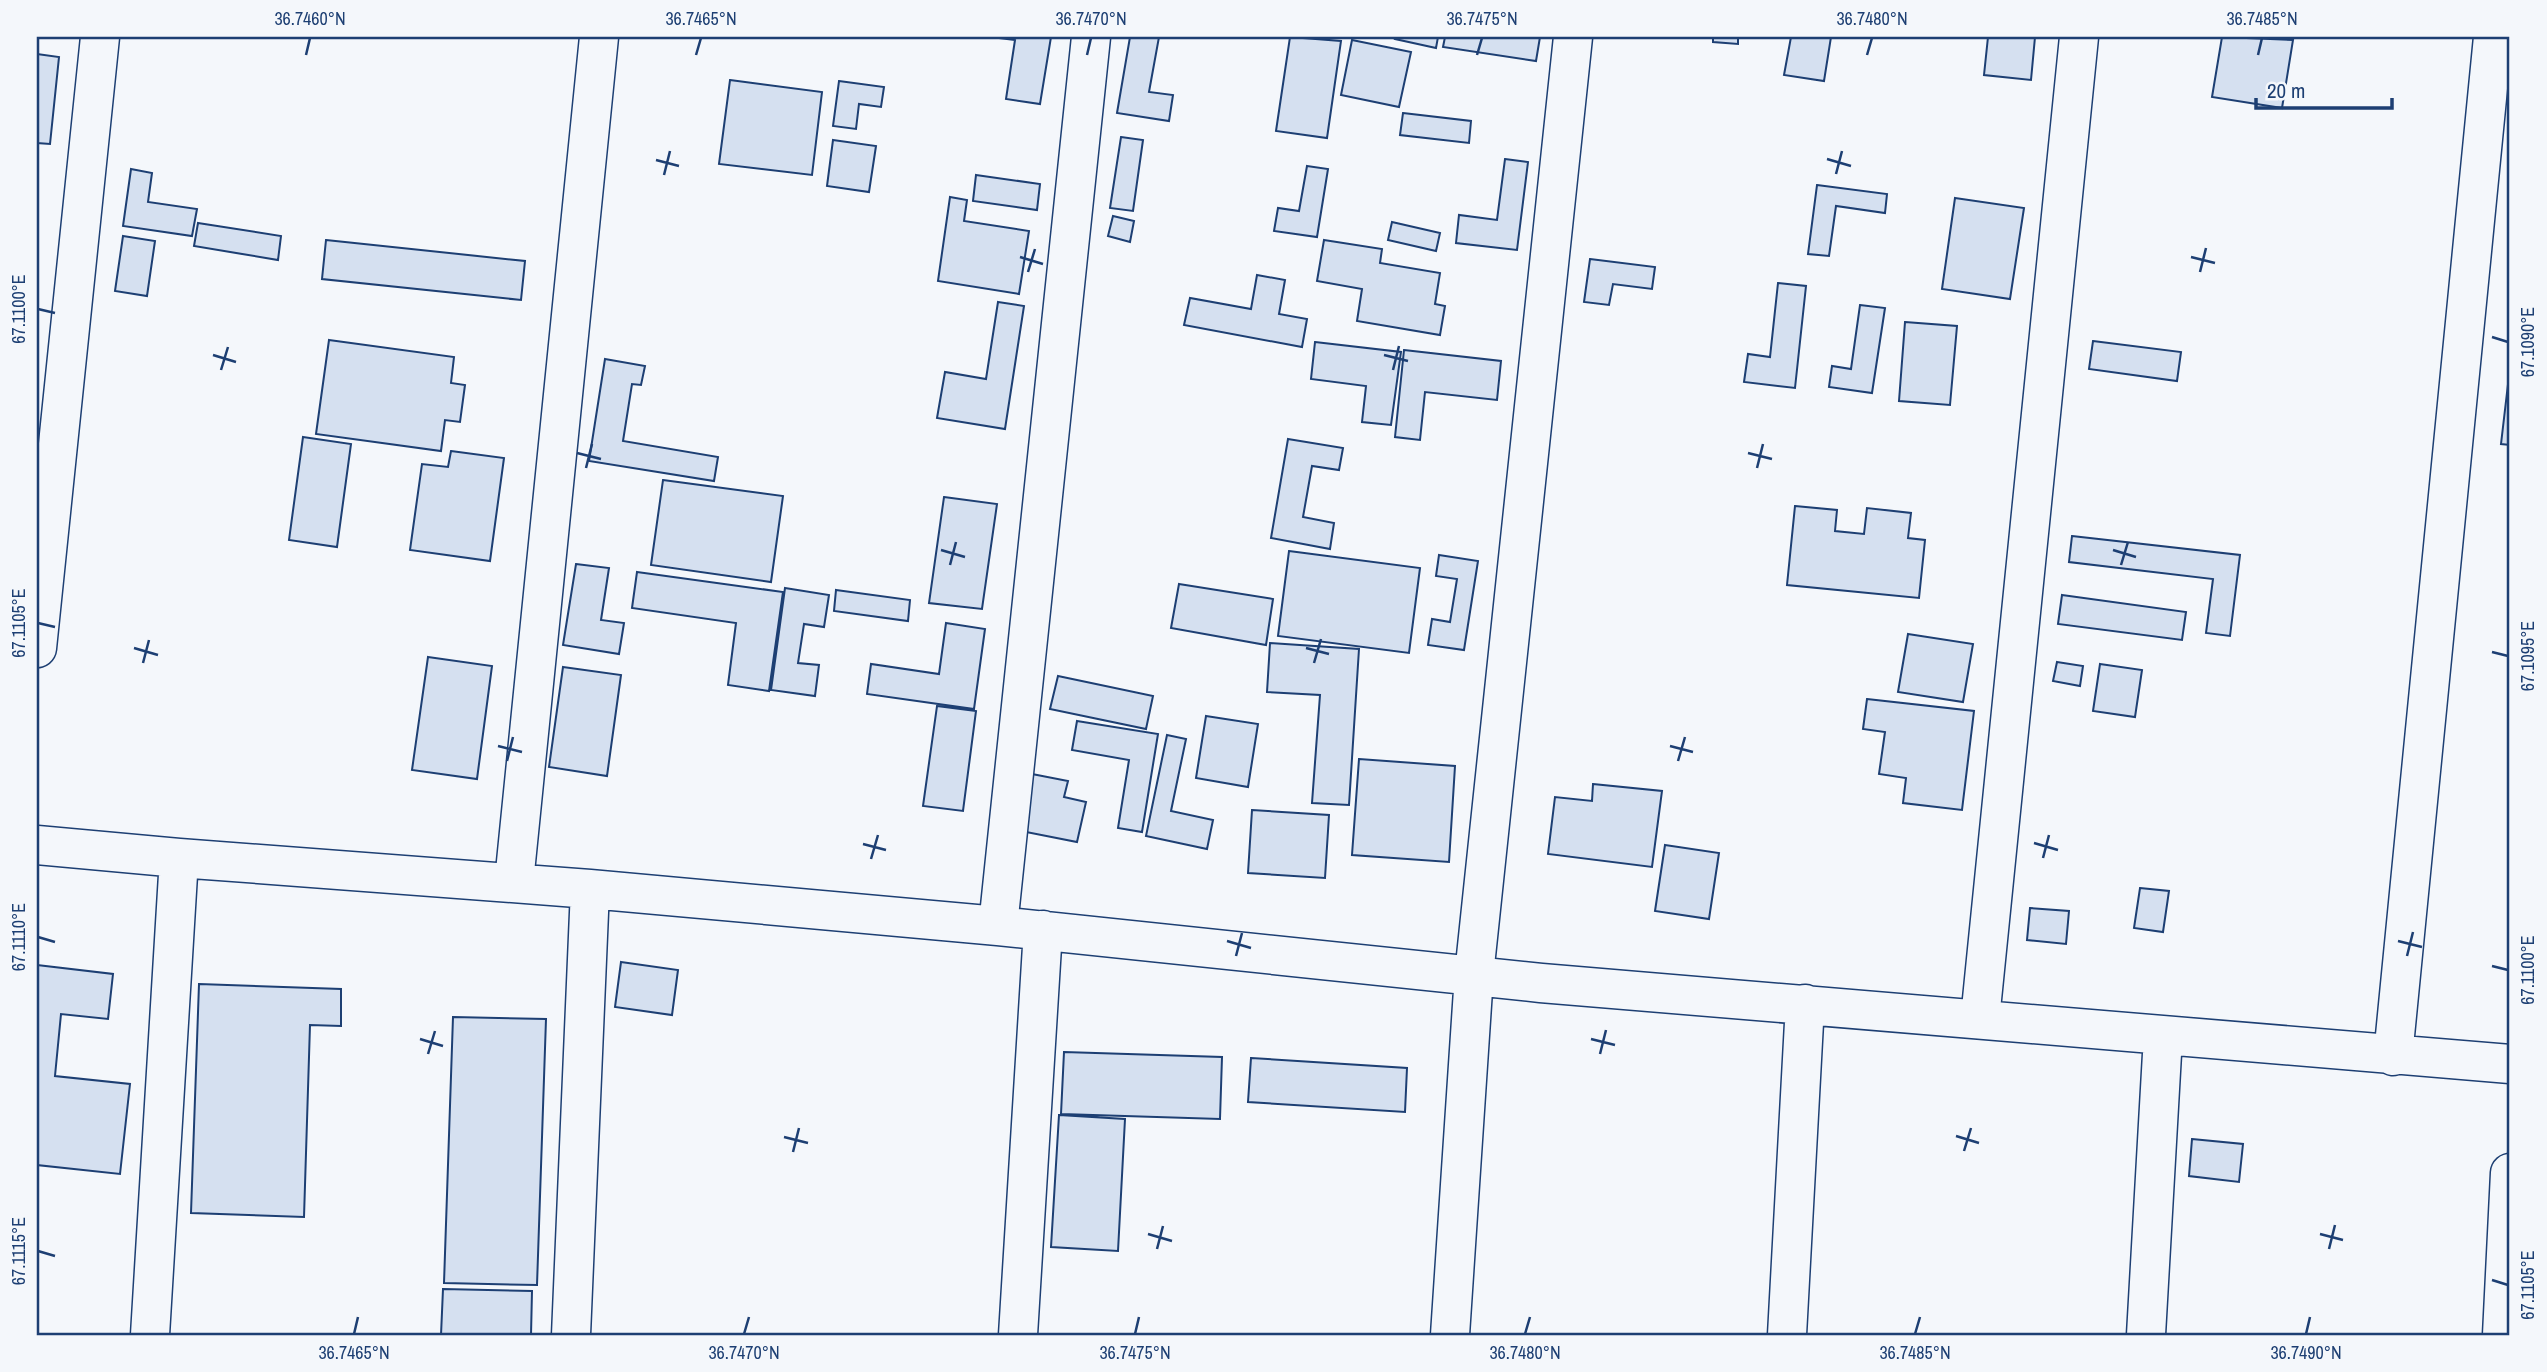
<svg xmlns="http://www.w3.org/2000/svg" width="2547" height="1372" font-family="'Archivo Narrow',sans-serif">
  <rect width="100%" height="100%" fill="#f4f7fb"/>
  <path fill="#d5e0f0" stroke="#1d3f73" stroke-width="2" d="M991 37H1051L1040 104 1006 99 1015 40Z
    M1130 37H1159L1149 92 1173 95 1169 121 1117 113Z
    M1290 37 1341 41 1327 138 1276 131Z
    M1396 37H1438L1436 48 1395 39Z
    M1445 37H1540L1536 61 1443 47Z
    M1713 37H1738V44L1713 42Z
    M1791 37H1831L1824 81 1784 75Z
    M1988 37H2035L2031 80 1984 75Z
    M2222 37 2293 40 2282 108 2212 97Z
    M1352 40 1411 52 1399 107 1341 95Z
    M37 54 59 57 50 144 37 143Z
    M730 80 822 92 812 175 719 164Z
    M839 81 884 87 881 107 859 104 856 129 833 126Z
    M1403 113 1471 121 1469 143 1400 135Z
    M1121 137 1143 140 1133 211 1110 208Z
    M833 140 876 146 869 192 827 186Z
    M1505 159 1528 162 1517 250 1456 243 1459 215 1497 220Z
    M1307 166 1328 169 1317 237 1274 231 1278 208 1299 211Z
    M131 169 152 173 148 202 197 209 192 236 123 226Z
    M976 175 1040 184 1037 210 973 201Z
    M1817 185 1887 194 1885 213 1836 206 1829 256 1808 254Z
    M950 197 967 200 964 221 1029 231 1019 294 938 281Z
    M1955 198 2024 208 2010 299 1942 289Z
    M1113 216 1134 221 1130 242 1108 236Z
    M1392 222 1440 233 1436 251 1388 240Z
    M198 223 281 236 278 260 194 246Z
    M123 236 155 241 147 296 115 291Z
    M326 240 525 261 521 300 322 279Z
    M1324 240 1382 249 1380 263 1440 273 1435 304 1445 306 1440 335 1357 321 1362 289 1317 281Z
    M1590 259 1655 267 1652 289 1613 284 1609 305 1584 302Z
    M1257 275 1285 280 1279 314 1307 319 1302 347 1184 325 1190 298 1251 309Z
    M1778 283 1806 286 1795 388 1744 382 1748 354 1770 357Z
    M998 302 1024 306 1005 429 937 418 945 372 986 379Z
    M1860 305 1885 308 1872 393 1829 387 1832 366 1851 369Z
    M1905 322 1957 326 1950 405 1899 401Z
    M329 340 454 357 451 383 465 385 460 422 445 420 441 451 316 434Z
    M2093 341 2181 352 2177 381 2089 369Z
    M1315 342 1401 352 1391 425 1362 422 1366 386 1311 379Z
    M1404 350 1501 361 1497 400 1425 392 1420 440 1395 437Z
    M605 359 645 366 641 385 632 384 623 441 718 457 714 481 589 461Z
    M2510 367V445L2501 444Z
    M303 437 351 444 337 547 289 540Z
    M1288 439 1343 448 1339 470 1312 466 1303 517 1334 523 1330 549 1271 538Z
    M451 451 504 458 490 561 410 550 422 464 448 467Z
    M663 480 783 496 771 582 651 565Z
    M944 497 997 504 982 609 929 603Z
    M1795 506 1837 510 1835 531 1864 534 1867 508 1911 513 1908 538 1925 540 1919 598 1787 585Z
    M2072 536 2240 555 2230 636 2206 633 2213 579 2069 562Z
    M1289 551 1420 568 1409 653 1278 636Z
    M1439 555 1478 561 1464 650 1428 645 1432 619 1450 622 1457 579 1436 576Z
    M576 564 609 568 601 620 624 623 619 654 563 645Z
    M637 572 783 592 769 691 728 685 736 623 632 608Z
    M1179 584 1273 599 1266 645 1171 628Z
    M785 588 829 595 824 627 804 624 798 663 819 665 815 696 771 690Z
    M836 590 910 600 908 621 834 611Z
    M2062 595 2186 612 2182 640 2058 624Z
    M946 623 985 629 974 709 867 694 871 664 939 674Z
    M1908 634 1973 644 1963 702 1898 692Z
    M1270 643 1359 649 1349 805 1312 803 1320 695 1267 692Z
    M428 657 492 666 477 779 412 770Z
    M2057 662 2083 666 2080 686 2053 681Z
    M2100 664 2142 670 2135 717 2093 711Z
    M563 667 621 675 607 776 549 767Z
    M1058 676 1153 696 1146 729 1050 709Z
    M1867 699 1974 711 1962 810 1903 803 1906 778 1879 774 1885 732 1863 729Z
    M937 706 976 711 963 811 923 806Z
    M1206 716 1258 724 1248 787 1196 778Z
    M1077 721 1158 734 1142 832 1118 828 1129 760 1072 750Z
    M1167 735 1186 739 1171 811 1213 820 1207 849 1146 836Z
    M1359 759 1455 766 1449 862 1352 855Z
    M1032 774 1068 781 1064 797 1086 802 1077 842 1021 831Z
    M1593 784 1662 791 1652 867 1548 854 1555 797 1592 801Z
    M1252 810 1329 815 1325 878 1248 873Z
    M1665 845 1719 853 1709 919 1655 911Z
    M2140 888 2169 891 2163 932 2134 928Z
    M2030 908 2069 911 2066 944 2027 940Z
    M621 962 678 970 672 1015 615 1007Z
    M37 965 113 974 108 1019 61 1014 55 1076 130 1084 120 1174 37 1165Z
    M199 984 341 989V1026L310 1025 304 1217 191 1213Z
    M453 1017 546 1019 537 1285 444 1283Z
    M1064 1052 1222 1057 1220 1119 1061 1114Z
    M1251 1058 1407 1068 1405 1112 1248 1102Z
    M1059 1115 1125 1119 1118 1251 1051 1247Z
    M2192 1139 2243 1144 2239 1182 2189 1176Z
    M443 1289 532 1291 531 1335H441Z"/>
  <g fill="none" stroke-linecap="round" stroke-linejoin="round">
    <g stroke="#1d3f73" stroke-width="41">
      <path id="minor" d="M37 648 100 37
        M37 845 179 858 590 889 998 926 1541 983 2510 1064
        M514 882 599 37
        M998 926 1091 37
        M1980 1019 2079 37
        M2393 1056 2493 37
        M150 1335 179 858
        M571 1335 590 889
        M1018 1335 1043 930
        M1450 1335 1474 975 1573 37
        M1787 1335 1805 1004
        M2146 1335 2163 1036
        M2502 1335 2510 1173"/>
    </g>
    <use href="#minor" stroke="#f4f7fb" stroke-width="38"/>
  </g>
  <path fill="none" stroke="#1d3f73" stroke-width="2.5" d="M306 55 310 38M696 55 701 38M1087 55 1091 38M1477 55 1482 38M1867 55 1872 38M2258 55 2262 38M1827 159 1851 166M656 160 679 166M1836 174 1842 151M664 175 670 151M1020 257 1043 264M2191 257 2215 263M1028 272 1035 249M2200 272 2206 248M38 309 55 313M2492 337 2508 342M213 355 236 362M1384 355 1408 361M221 370 228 347M1393 370 1399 346M577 453 601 459M1748 453 1772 459M586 468 592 444M1757 468 1763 444M941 550 965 557M2113 550 2136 557M950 565 956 542M2121 565 2128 542M38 623 55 627M134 648 158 655M1306 648 1329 654M2492 652 2508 656M143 663 149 640M1314 663 1321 639M498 746 522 752M1670 746 1693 752M507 761 513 737M1678 761 1685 737M2034 843 2058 850M863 844 886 850M2043 858 2049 835M871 859 878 835M38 937 55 942M1227 941 1251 948M2398 941 2422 947M1236 956 1242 933M2407 956 2413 932M2492 966 2508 970M420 1039 443 1046M1591 1039 1615 1045M428 1054 435 1031M1600 1054 1606 1030M1956 1136 1979 1143M784 1137 808 1143M1964 1151 1971 1128M793 1152 799 1128M1148 1234 1172 1241M2320 1234 2343 1240M1157 1249 1163 1226M2329 1249 2335 1225M38 1251 55 1256M2492 1280 2508 1285M354 1334 358 1317M744 1334 749 1317M1135 1334 1139 1317M1525 1334 1530 1317M1915 1334 1920 1317M2306 1334 2310 1317"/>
  <rect width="2547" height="1372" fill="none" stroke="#f4f7fb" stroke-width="77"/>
  <path d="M2256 98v10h136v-10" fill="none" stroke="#1d3f73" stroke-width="3.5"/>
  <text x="2267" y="98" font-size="21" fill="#1d3f73" stroke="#f4f7fb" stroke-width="5" paint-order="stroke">20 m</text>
  <rect x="38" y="38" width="2470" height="1296" fill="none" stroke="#1d3f73" stroke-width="2.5"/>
  <g font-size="18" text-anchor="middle" fill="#1d3f73">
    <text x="310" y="25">36.7460°N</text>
    <text x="701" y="25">36.7465°N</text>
    <text x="1091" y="25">36.7470°N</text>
    <text x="1482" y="25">36.7475°N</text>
    <text x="1872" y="25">36.7480°N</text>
    <text x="2262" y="25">36.7485°N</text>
    <text transform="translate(19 309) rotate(-90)" y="6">67.1100°E</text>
    <text transform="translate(2528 342) rotate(-90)" y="6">67.1090°E</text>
    <text transform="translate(19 623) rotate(-90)" y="6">67.1105°E</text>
    <text transform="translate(2528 656) rotate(-90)" y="6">67.1095°E</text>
    <text transform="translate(19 937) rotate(-90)" y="6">67.1110°E</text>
    <text transform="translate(2528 970) rotate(-90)" y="6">67.1100°E</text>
    <text transform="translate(19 1251) rotate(-90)" y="6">67.1115°E</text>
    <text transform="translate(2528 1285) rotate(-90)" y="6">67.1105°E</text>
    <text x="354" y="1359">36.7465°N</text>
    <text x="744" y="1359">36.7470°N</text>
    <text x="1135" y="1359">36.7475°N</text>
    <text x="1525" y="1359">36.7480°N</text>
    <text x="1915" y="1359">36.7485°N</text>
    <text x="2306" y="1359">36.7490°N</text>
  </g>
</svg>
